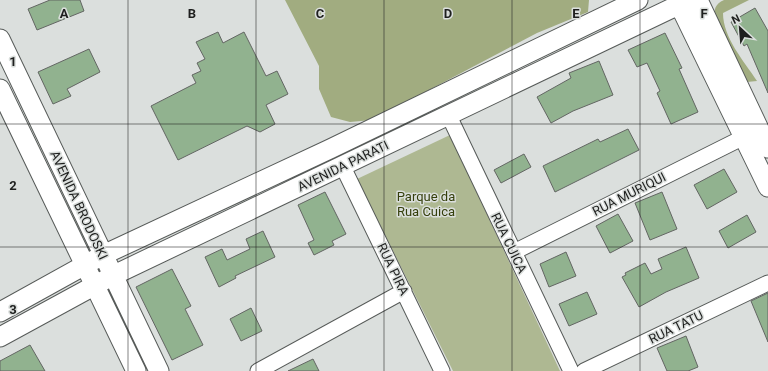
<svg xmlns="http://www.w3.org/2000/svg" width="768" height="371" font-family="Roboto,sans-serif">
  <rect width="100%" height="100%" fill="#dbdfdd"/>
  <path fill="#aeb892" d="M450 135 560 371H453L357 179Z"/>
  <path fill="#a1ac80" d="M285 0H589L588 12 537 33 372 120 350 122 331 117 319 89V66Z
    M724 0H749L723 13C723 38 744 61 757 81L747 82 714 19C714 9 715 4 724 0Z"/>
  <path fill="#91b28f" stroke="#636663" d="M50 0H80L84 11 37 30 28 9Z
    M755 8 768 31V93L747 44 744 46 731 22Z
    M218 32 223 43 244 32 266 76 277 71 288 94 266 105 275 124 260 132 247 126 178 160 151 106 196 83 192 75 201 71 197 63 205 59 196 42Z
    M665 33 682 68 679 69 698 112 671 124 657 93 660 91 647 63 637 67 628 50Z
    M89 49 100 72 67 89 71 96 53 104 38 72Z
    M599 61 613 95 573 111 551 123 537 97 571 78 569 73Z
    M628 129 639 150 555 192 543 166 598 139 600 142Z
    M524 154 531 167 501 183 494 170Z
    M724 169 737 192 707 209 694 185Z
    M325 192 346 234 332 241 334 245 314 255 308 243 314 240 298 205Z
    M662 192 677 229 650 240 635 203Z
    M618 214 633 241 610 253 596 226Z
    M747 215 756 232 728 248 719 231Z
    M263 231 275 257 235 276 236 278 219 287 205 257 222 249 227 260 250 249 246 239Z
    M686 247 699 278 666 292 639 307 622 277 626 275 625 273 645 263 651 274 662 269 658 259Z
    M566 252 576 276 549 287 540 264Z
    M172 269 191 306 185 309 203 345 172 360 136 287Z
    M587 292 597 314 569 326 559 304Z
    M768 293V342L751 301Z
    M251 308 262 331 241 341 230 319Z
    M686 336 698 367 688 371H667L657 348Z
    M30 345 45 371H0V361Z
    M313 359 319 371H288Z"/>
  <g fill="none" stroke-linecap="round" stroke-linejoin="round">
    <g stroke="#575b59" stroke-width="17">
      <path id="minor" d="M448 114 571 371
        M343 167 442 371
        M514 252 744 137
        M258 371 404 291
        M584 371 768 283"/>
    </g>
    <g stroke="#575b59" stroke-width="21">
      <path id="tertiary" d="M677 0 768 187
        M698 0 768 148
        M0 39 159 371
        M0 89 136 371
        M0 312 103 255 330 149 638 0
        M0 337 112 276 689 0"/>
    </g>
    <use href="#minor" stroke="#fff" stroke-width="15"/>
    <use href="#tertiary" stroke="#fff" stroke-width="19"/>
  </g>
  <path fill="none" stroke="#1e1f1e" stroke-width="1" stroke-opacity="0.55" d="M128 0V371M256 0V371M384 0V371M512 0V371M640 0V371M0 124H768M0 247H768"/>
  <g text-anchor="middle" dominant-baseline="central" stroke-width="3" stroke-linejoin="round" paint-order="stroke">
    <g font-size="13" fill="#1e1f1e" stroke="#dbdfdd">
      <text transform="translate(343 166) rotate(-26)">AVENIDA PARATI</text>
      <text transform="translate(629 194) rotate(-27)">RUA MURIQUI</text>
      <text transform="translate(79 205) rotate(65)">AVENIDA BRODOSKI</text>
      <text transform="translate(509 243) rotate(64)">RUA CUICA</text>
      <text transform="translate(393 269) rotate(64)">RUA PIRA</text>
      <text transform="translate(676 327) rotate(-26)">RUA TATU</text>
    </g>
    <g font-size="13" fill="#353f0b" stroke="#dbdfdd">
      <text x="426" y="196">Parque da<tspan x="426" dy="15">Rua Cuica</tspan></text>
    </g>
  </g>
  <g font-size="13" text-anchor="middle" font-weight="bold" fill="#1e1f1e" stroke="#dbdfdd" stroke-width="3" stroke-linejoin="round" paint-order="stroke">
    <text x="64" y="18">A</text>
    <text x="192" y="18">B</text>
    <text x="320" y="18">C</text>
    <text x="448" y="18">D</text>
    <text x="576" y="18">E</text>
    <text x="704" y="18">F</text>
    <text x="13" y="66">1</text>
    <text x="13" y="190">2</text>
    <text x="13" y="314">3</text>
  </g>
  <g transform="translate(740 28) rotate(334)" stroke="#dbdfdd" stroke-width="3" paint-order="stroke">
  <path d="M0-3L7 15L0 10L-7 15Z" fill="#1e1f1e"/>
  <text y="-6" font-size="11" font-weight="bold" text-anchor="middle" fill="#1e1f1e">N</text>
  </g>
</svg>
